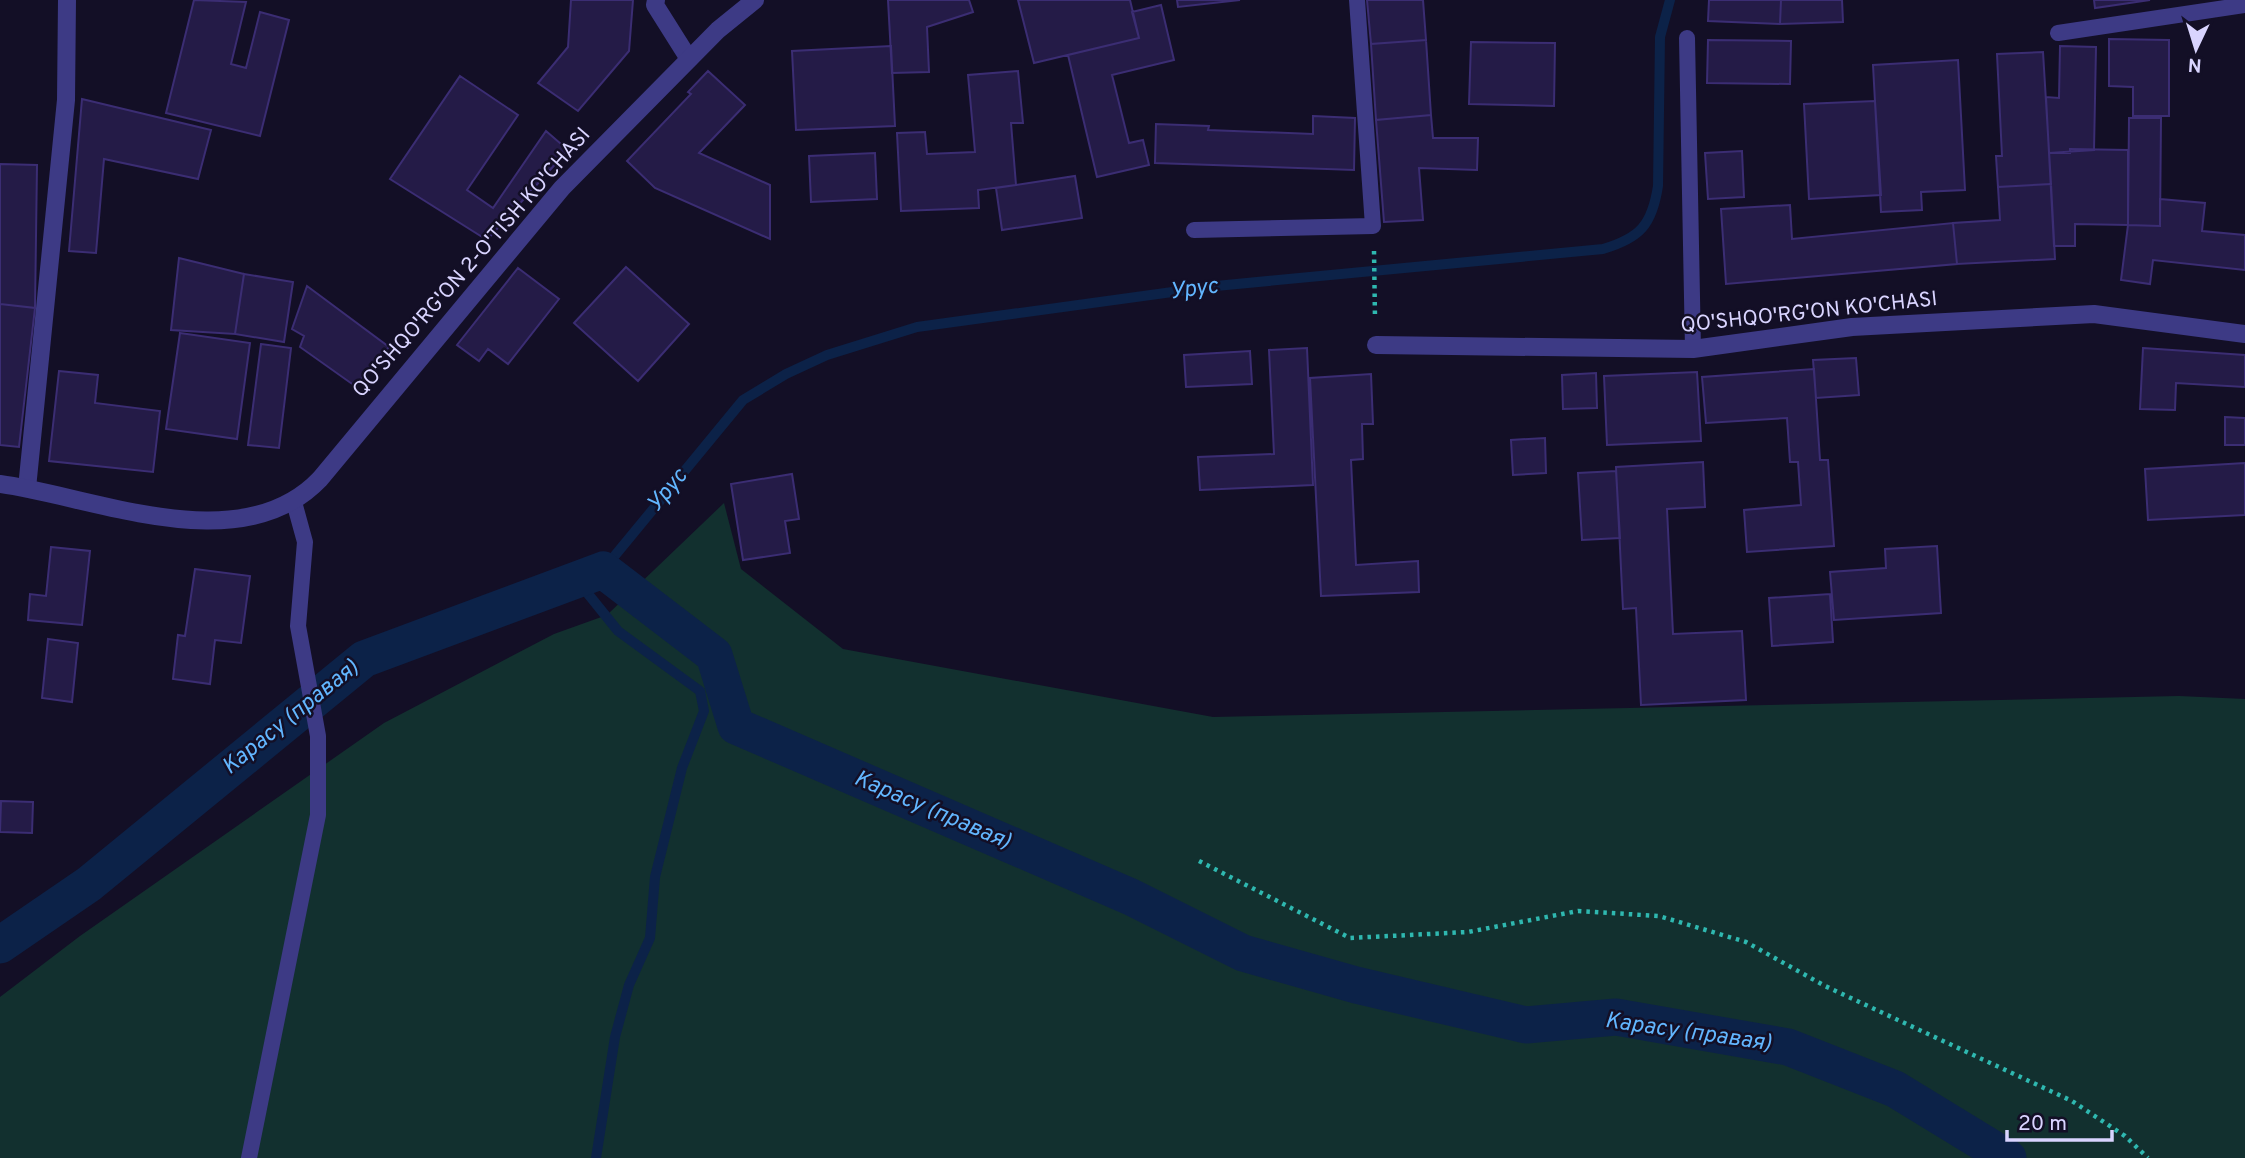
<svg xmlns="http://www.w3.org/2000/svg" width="2245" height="1158" font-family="Overpass,sans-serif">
  <rect width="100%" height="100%" fill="#130f26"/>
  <path fill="#12302f" d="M724 503 741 569 843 649 1213 717 2179 696 2245 699V1158H0V997L80 936 384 723 554 634 607 615Z"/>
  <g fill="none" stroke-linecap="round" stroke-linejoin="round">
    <path stroke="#0c2248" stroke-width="10" d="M603 570 743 400 786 374 827 355 917 327 1216 286 1603 249C1640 238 1652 225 1658 186L1660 37 1670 0
      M576 579 618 631 700 691 704 711 682 768 655 877 650 938 629 985 615 1037 596 1158"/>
    <path stroke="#0c2248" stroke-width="37" d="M0 945 89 884 364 659 603 570 714 655 736 726 1131 897 1243 953 1356 985 1526 1025 1616 1017 1788 1047 1895 1089 2008 1158"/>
  </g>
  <path fill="#241b47" stroke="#3b2d73" stroke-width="2" d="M194 0 246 2 231 64 246 68 260 12 289 20 260 136 166 113Z
    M571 0H633L629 51 578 111 538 83 568 47Z
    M888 0H969L973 12 927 27 929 72 892 73Z
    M1018 0H1130L1139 38 1034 63Z
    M1177 0H1240L1178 7Z
    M1367 0H1423L1426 40 1371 44Z
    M1709 0H1781L1780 24 1708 21Z
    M1781 0H1842L1843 22 1780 24Z
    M2094 0H2150L2095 8Z
    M1161 5 1174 60 1112 75 1129 143 1143 140 1149 165 1097 177 1068 55 1139 38 1132 12Z
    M2109 39 2169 40V116H2133V87L2109 86Z
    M1426 40 1431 115 1376 120 1371 44Z
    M1708 40 1791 41 1790 84 1707 83Z
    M1471 42 1555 43 1554 106 1469 104Z
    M891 46 895 126 796 130 792 51Z
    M2060 46 2096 47 2094 150 2049 153 2046 97 2059 98Z
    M2043 52 2051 184 1998 187 1996 156H2002L1997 54Z
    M1958 60 1965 190 1921 192 1922 210 1881 212 1873 65Z
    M708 71 745 105 699 153 770 185V239L655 188 627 161 691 94 688 92Z
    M1018 71 1023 123H1011L1016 185 978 190 979 208 901 211 897 133 925 132 927 154 975 152 968 75Z
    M460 76 518 115 467 190 493 208 546 131 568 150 487 240 390 179Z
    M82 99 211 130 198 179 104 159 96 253 69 251Z
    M1875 101 1881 195 1809 199 1804 104Z
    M1431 115 1433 138H1478L1477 170 1419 168 1423 220 1384 222 1376 120Z
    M1313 116 1355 118 1354 170 1155 163 1156 124 1209 126 1208 130 1313 134Z
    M2129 118H2161L2160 226 2128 225Z
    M2070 149 2128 150V225L2075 224V246H2054L2049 153H2070Z
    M1742 151 1744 197 1708 199 1705 153Z
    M875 153 877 199 811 202 809 156Z
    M0 164 37 165 35 308 0 304Z
    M1075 176 1082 218 1002 230 996 188Z
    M2051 184 2055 259 1957 264 1953 223 2000 220 1998 187Z
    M2160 199 2205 203 2202 231 2245 235V270L2153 260 2150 284 2121 280 2128 225 2160 226Z
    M1790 205 1792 239 1953 223 1957 264 1726 284 1721 209Z
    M179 258 244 274 235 334 171 330Z
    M626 267 689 324 638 381 574 323Z
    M518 268 559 299 508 364 488 349 479 361 457 345Z
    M244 274 293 282 284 342 235 334Z
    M307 286 389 347 355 386 300 347 304 336 292 329Z
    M0 304 35 308 19 447 0 445Z
    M180 333 250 343 237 439 166 429Z
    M261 344 291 348 279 448 248 445Z
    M1307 348 1313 485 1200 490 1198 457 1274 454 1269 350Z
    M2143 348 2245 355V387L2176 383 2175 410 2140 409Z
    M1250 351 1252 384 1186 387 1184 355Z
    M1856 358 1859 395 1816 398 1813 360Z
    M1814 369 1820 460H1828L1834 546 1747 552 1744 510 1801 505 1798 462H1790L1787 418 1706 423 1702 377Z
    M59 371 98 375 95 403 160 411 153 472 49 461Z
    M1697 372 1701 441 1607 445 1604 376Z
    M1596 373 1597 408 1563 409 1562 375Z
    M1371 374 1373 424H1362L1363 459 1351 460 1356 565 1418 561 1419 592 1321 596 1310 378Z
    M2225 417 2245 418V445H2225Z
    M1545 438 1546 473 1513 475 1511 440Z
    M1703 462 1705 507 1667 509 1673 634 1742 631 1746 700 1641 705 1636 608 1623 609 1616 467Z
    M2245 463V515L2148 520 2145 469Z
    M1616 471 1620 538 1582 540 1578 473Z
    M792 474 799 519 785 521 790 553 743 560 731 484Z
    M1937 546 1941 613 1834 620 1830 572 1886 568 1885 549Z
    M51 547 90 551 82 625 28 620 30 594 46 596Z
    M195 569 250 576 241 643 215 640 210 684 173 679 178 635 185 636Z
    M1830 594 1833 642 1772 646 1769 598Z
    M48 639 78 643 72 702 42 698Z
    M1 801 33 802 32 833 0 832Z"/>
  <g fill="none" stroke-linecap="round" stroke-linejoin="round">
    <path stroke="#2fb8b0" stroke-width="4.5" stroke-dasharray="3.5 5" stroke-linecap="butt" d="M1374 251 1375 319
      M1199 861 1350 938 1468 932 1578 911 1659 916 1746 942 1825 986 2072 1101 2125 1136 2148 1158"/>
    <path stroke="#3d3a85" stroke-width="16" d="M2058 33 2245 5
      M1687 38 1693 349
      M1194 230 1373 226 1357 0
      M249 1158 318 815V736L298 626 305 542 294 502"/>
    <path stroke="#3d3a85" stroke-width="18" d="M656 0 655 5 689 59
      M1376 345 1693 349 1852 327 2094 314 2245 334
      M27 488 66 100 67 0"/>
    <path stroke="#3d3a85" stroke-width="18" d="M0 484C95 497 241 562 320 479L562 188 718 30 755 0"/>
  </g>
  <g text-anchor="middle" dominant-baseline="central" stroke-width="5" stroke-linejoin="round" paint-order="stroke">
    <g font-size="21" fill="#d9d4ff" stroke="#130f26">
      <text transform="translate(472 263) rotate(-49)">QO'SHQO'RG'ON 2-O'TISH KO'CHASI</text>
      <text transform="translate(1809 313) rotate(-6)">QO'SHQO'RG'ON KO'CHASI</text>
    </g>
    <g font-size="23" font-style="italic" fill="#62b6ff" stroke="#130f26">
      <text transform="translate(1194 290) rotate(-7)">Урус</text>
      <text transform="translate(668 491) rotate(-50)">Урус</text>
      <text transform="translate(291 718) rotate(-39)">Карасу (правая)</text>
      <text transform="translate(932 811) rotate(23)">Карасу (правая)</text>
      <text transform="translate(1688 1033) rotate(8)">Карасу (правая)</text>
    </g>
  </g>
  <g transform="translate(2196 49) rotate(184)" stroke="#130f26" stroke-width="5" paint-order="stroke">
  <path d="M0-5L12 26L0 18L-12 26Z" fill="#d9d4ff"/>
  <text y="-10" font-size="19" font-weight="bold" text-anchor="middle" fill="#d9d4ff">N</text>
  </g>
  <path d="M2007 1130v10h105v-10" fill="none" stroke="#d9d4ff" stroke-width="3.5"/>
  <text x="2018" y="1130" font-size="21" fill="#d9d4ff" stroke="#130f26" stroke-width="5" paint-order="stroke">20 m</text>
</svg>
